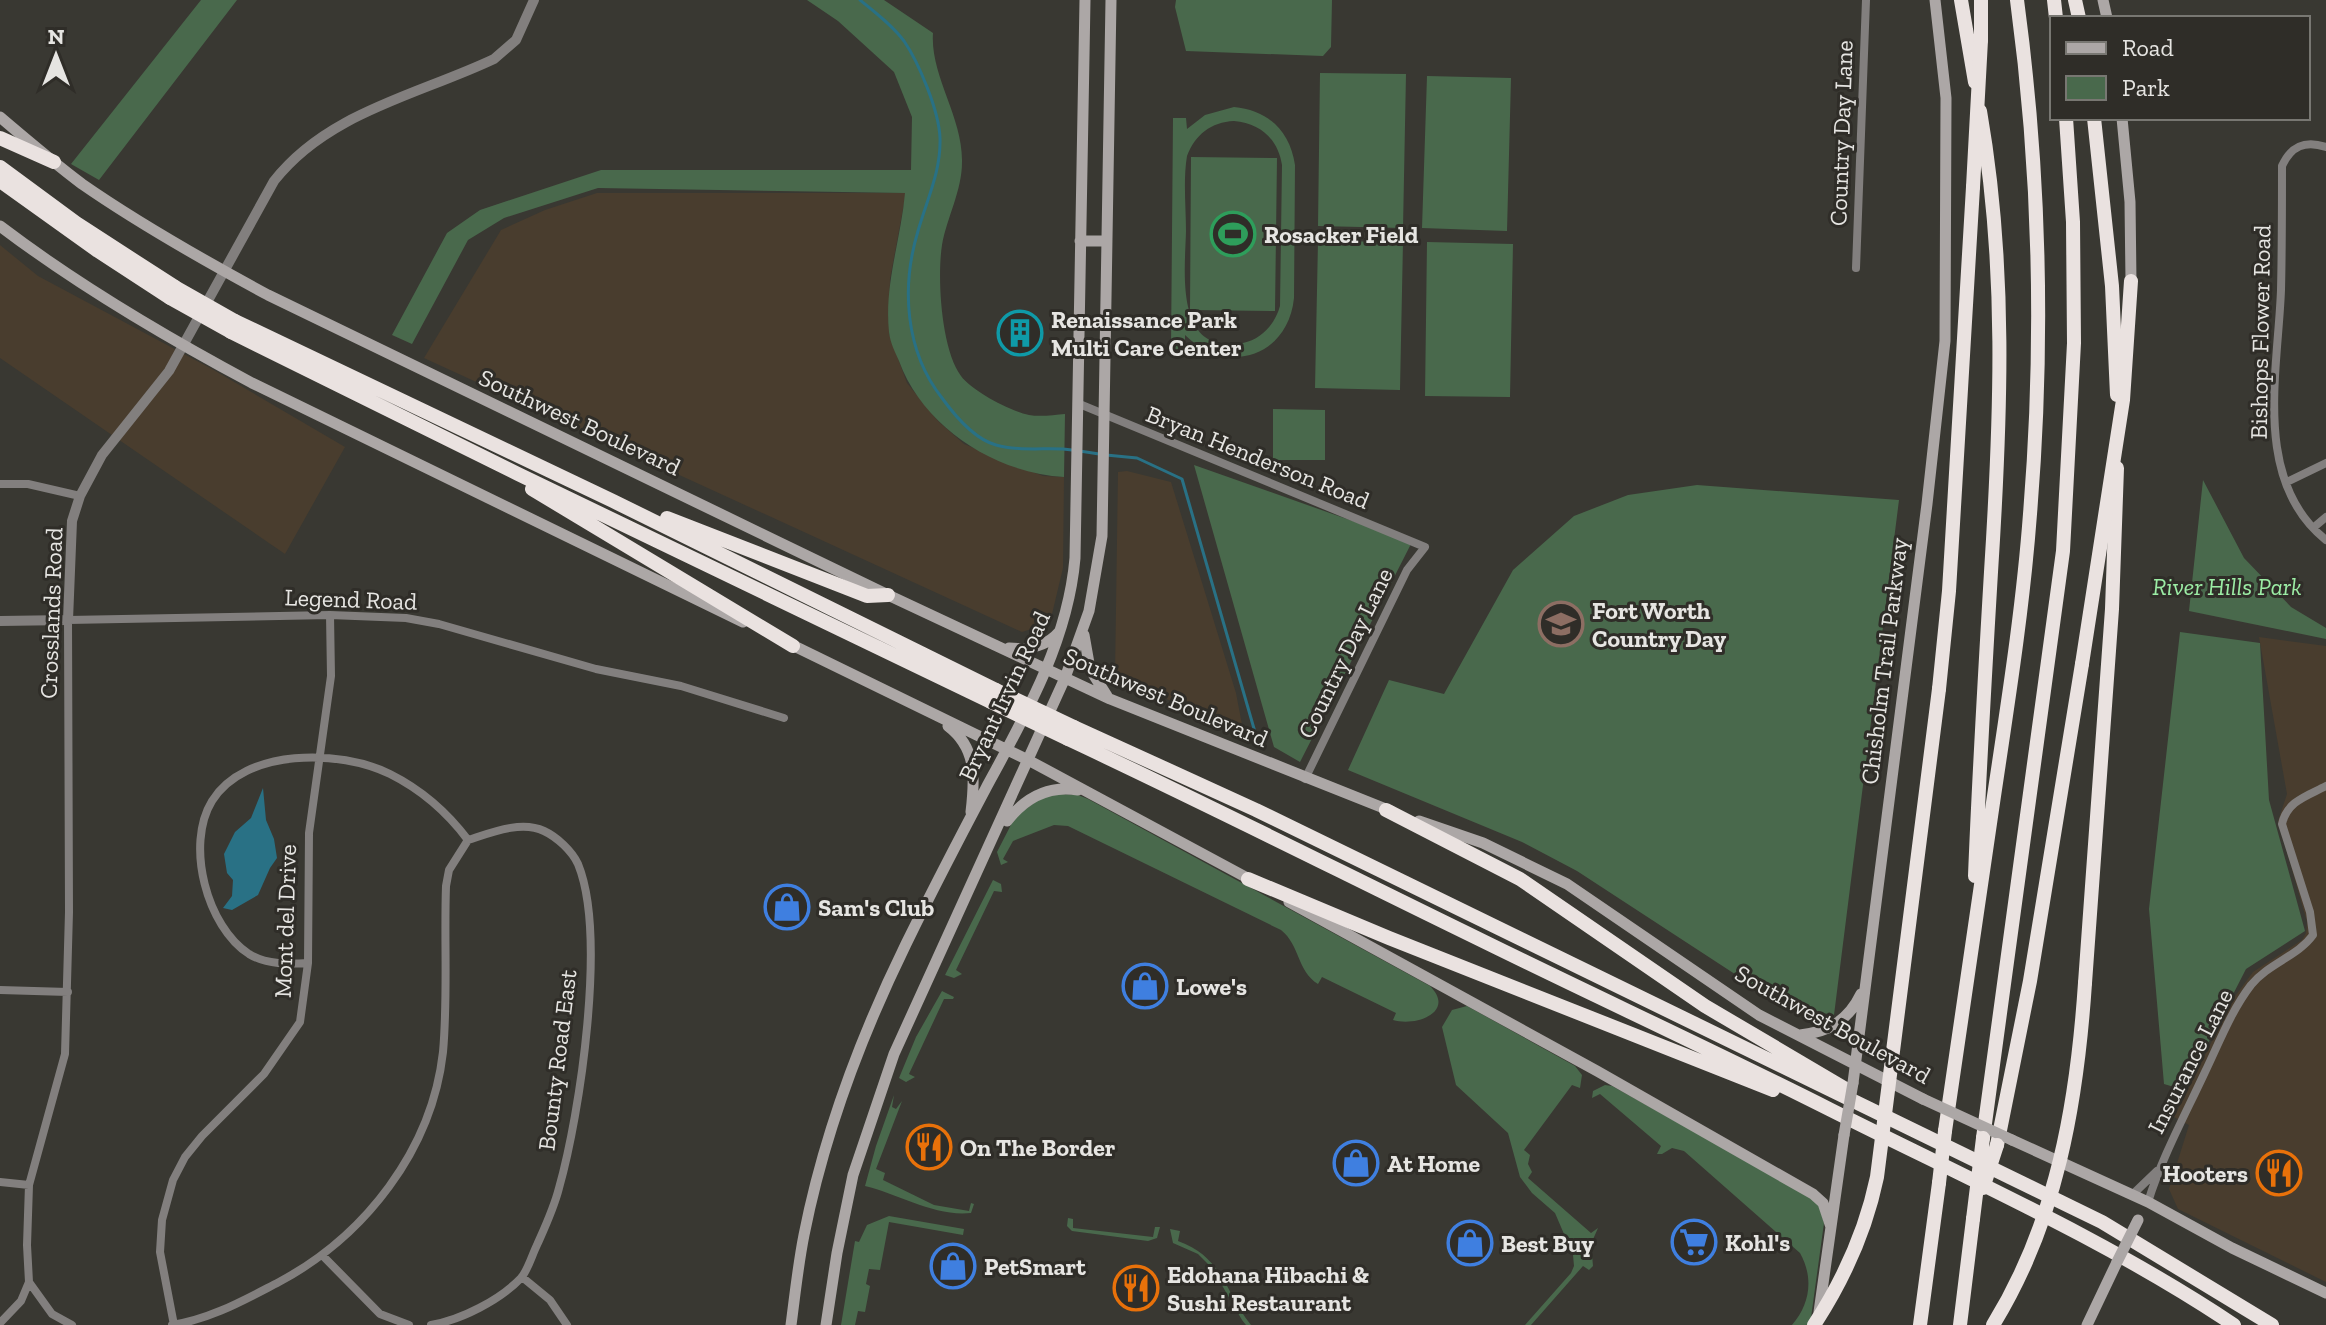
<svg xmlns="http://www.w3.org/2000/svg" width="2326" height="1325" font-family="'Zilla Slab',serif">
  <rect width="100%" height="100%" fill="#393832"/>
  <path fill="#493d2e" d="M597 193H906L890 279 889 334 907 383 938 421 964 444 1043 476 1064 477 1063 568 1052 614 1038 627 1022 632 424 358 501 230 545 210Z
    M0 245 38 276 212 369 345 447 285 554 0 358Z
    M1127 471 1171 482 1236 693 1244 735 1115 675 1118 472Z
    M2259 637 2326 646V1282L2178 1209 2169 1189 2189 1125 2174 1117 2233 999 2253 972 2302 940 2306 933 2307 922 2278 821 2287 794Z"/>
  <path fill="#49694c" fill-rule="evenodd" d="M201 0H237L99 180 71 164Z
    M807 0H884L933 33C930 76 963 117 962 162 962 191 947 217 942 245 937 277 941 349 961 376 972 391 1010 411 1029 415 1040 417 1054 415 1065 414L1064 477C995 473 923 427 899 361 895 352 890 342 889 332 884 285 901 239 905 193L598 188 504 218 468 240 412 344 392 335 447 233 480 210 601 170H911L912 117 894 72 838 21Z
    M1176 0H1332L1331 47 1323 56 1186 51 1175 7Z
    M1320 73 1406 74 1403 228 1318 226Z
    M1427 76 1511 78 1507 231 1422 228Z
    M1234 107C1268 110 1290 131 1295 165L1294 298C1288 357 1227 376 1185 335V349H1171L1173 118H1186L1187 129 1205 115ZM1234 121C1260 123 1278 139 1282 165L1280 306C1275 324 1262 339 1243 343 1174 356 1185 272 1186 231 1186 207 1183 180 1187 156 1195 135 1211 122 1234 121Z
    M1191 157 1277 158 1275 311 1190 310Z
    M1318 241 1403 242 1400 390 1315 388Z
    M1427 242 1513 244 1510 397 1425 396Z
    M1273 409 1325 410V460H1273Z
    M1194 465 1412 542 1300 762 1274 747Z
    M2203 480 2244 558 2291 607 2326 628V639L2189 611Z
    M1697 485 1899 500 1834 1015 1784 1006 1577 871 1522 842 1348 770 1389 680 1444 694 1513 570 1574 516 1628 495Z
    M2180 632 2260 643 2269 800 2305 931 2246 969 2184 1090 2164 1084 2149 909Z
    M1059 794 1078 795 1088 799 1430 986C1456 1012 1416 1027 1393 1020L1396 1013 1322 977 1318 984C1297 971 1300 945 1281 930L1068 826 1054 825 1013 841 1003 859 1008 862 1001 865 997 852 1015 817 1041 798Z
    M993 880 1001 884 1002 892 994 891 956 970 962 974 954 978 945 975Z
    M942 991 954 997 953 999H944L909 1074 915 1077 906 1082 899 1078 916 1037Z
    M1467 1006 1575 1066 1582 1075 1580 1088 1572 1085 1524 1150 1530 1155 1528 1164 1532 1172 1528 1178 1591 1233 1598 1228 1591 1244 1593 1266 1589 1270 1583 1266 1531 1325H1525L1571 1273 1574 1266 1573 1255 1555 1213 1532 1193 1520 1177 1508 1133 1456 1085 1442 1027 1452 1010Z
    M1605 1085 1612 1086 1810 1196 1819 1204 1824 1223 1810 1325H1792C1810 1304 1814 1278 1800 1253L1684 1151 1672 1148 1662 1154H1657L1661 1146 1600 1094 1592 1098 1593 1091Z
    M894 1095 892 1107 896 1109 902 1101 876 1169 885 1173 883 1180 934 1205 969 1211 971 1203 974 1204 971 1213C935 1217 899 1194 865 1186L876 1146Z
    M889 1216 964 1229 963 1235 889 1222 880 1270 869 1269 866 1284 870 1286 865 1312 858 1311 855 1325H841L855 1241 859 1242 867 1225Z
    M1068 1218 1073 1219V1228L1153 1237 1155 1227H1160L1157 1238 1148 1241 1072 1231 1067 1226Z
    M1170 1229 1180 1231 1178 1241C1224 1258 1224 1291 1251 1325H1246L1242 1320 1212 1268 1198 1254 1173 1243Z"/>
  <path fill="#297185" d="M263 788 266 820 274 839 277 858 270 868 258 895 232 910 223 908 232 896 233 880 227 873 224 854 235 832 251 818Z"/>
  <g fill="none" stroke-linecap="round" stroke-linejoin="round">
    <path stroke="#297185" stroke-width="3" d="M860 0C875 12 893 26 904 41 919 63 939 111 940 138 941 172 927 199 918 231 901 287 905 351 942 398 955 416 974 439 996 445 1017 451 1041 448 1063 449 1075 450 1087 452 1099 454
      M1106 455 1137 458 1182 479 1257 739"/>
    <path stroke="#827f7e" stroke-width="8" d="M2326 147C2305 140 2291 146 2282 166 2282 207 2282 248 2281 290 2278 371 2252 481 2326 540
      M1856 268 1866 0
      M1077 403 1425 547 1407 570 1305 779
      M2287 482 2326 463
      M0 484H28L80 496
      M2313 528 2326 517
      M308 963C289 964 267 965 249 954 207 927 185 845 212 801 245 748 340 749 390 774 422 790 447 812 468 840
      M0 990 68 992
      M0 1182 29 1185
      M2132 1195 2157 1171
      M2148 1202C2162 1157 2185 1115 2205 1072 2219 1043 2231 1011 2251 985 2269 963 2298 956 2313 935L2310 912 2282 824C2287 801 2307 796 2326 786
      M322 1255 380 1314 409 1325
      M522 1277 550 1300 567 1325
      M29 1282 52 1314 72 1325
      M0 1323 21 1301 29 1282 27 1245 29 1185 65 1054 69 912 68 620 330 615 406 618 439 624 596 669 681 686 784 718
      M172 1325C211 1319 244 1300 279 1282 365 1236 432 1150 443 1052 448 997 444 941 446 886L449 870 468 840
      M174 1325 160 1252 162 1220 173 1180 185 1157 202 1136 264 1074 300 1022 308 963 309 833 331 676 330 615
      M431 1325C461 1320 500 1300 521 1278 528 1270 532 1255 537 1245 545 1227 554 1208 559 1188 580 1114 607 935 578 864 572 851 557 837 544 831 521 820 490 833 468 840"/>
    <path stroke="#827f7e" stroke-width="10" d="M0 621 68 620 72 521 80 496 102 455 169 371 274 181C328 112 418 95 494 59L516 40 534 0"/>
    <path stroke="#aca7a6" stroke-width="11" d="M2103 0 2107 18
      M0 117C27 140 54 163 82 184 141 225 205 261 268 295L888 595 1110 699 1391 811
      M2122 118 2130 202 2131 281
      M0 226C79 286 164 336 252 383L743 622
      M1080 241H1107
      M1084 635 1090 669 1107 696
      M788 643 1028 760 1253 881
      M1009 648C1028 650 1046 647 1059 632
      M948 726C977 748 975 778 971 812
      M1007 821C1025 798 1048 785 1078 790
      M1419 821 1483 843 1567 884 1759 1015 1923 1099
      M1289 902 1597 1071 1813 1194 1823 1203 1831 1227
      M1800 1035C1828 1032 1848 1021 1861 994
      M1853 1083 1927 504 1945 341 1946 98 1935 0
      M2012 1140 2148 1202 2232 1248 2326 1293
      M1819 1312 1844 1135
      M791 1325C795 1295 798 1265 804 1235 824 1134 861 1036 906 944 932 891 959 839 986 788 1025 716 1068 641 1075 558L1085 0
      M826 1325 837 1253 853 1175 894 1054 1065 678 1089 611 1102 536 1111 0
      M2087 1325 2117 1262"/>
    <path stroke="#eae2e0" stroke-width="14" d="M1961 0 1975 82
      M2054 0 2056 18
      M2075 0 2079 18
      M1981 40V0
      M2094 118 2112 286 2117 395
      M0 138 54 162
      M0 167 76 223 175 287
      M0 181 98 251 170 298
      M235 321 613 501 996 690
      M231 332 518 474 991 702
      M532 489 793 646
      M667 518 867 596 888 595
      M1939 689 1949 591 1973 187
      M1074 727 1256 810 2102 1222 2272 1325
      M1068 739C1209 805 1347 875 1487 943 1601 999 1716 1052 1829 1109 1966 1178 2107 1240 2234 1325
      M1386 810 1520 879 1705 1006 1844 1088
      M1975 876C1979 774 1985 673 1991 572 2001 416 2007 266 1980 111
      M1248 879 1389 938 1773 1090
      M2085 983 2112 609 2117 468
      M1945 1131C1962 1020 1977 908 1994 796 2008 702 2023 608 2030 514 2044 343 2040 170 2017 0
      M1983 1138 2063 551 2074 343 2073 222 2066 118
      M1997 1145 2030 981 2082 664
      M1920 1325 1939 1183
      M1960 1325 1973 1219"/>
    <path stroke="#aca7a6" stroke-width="11" d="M1923 1099 2012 1140
      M1844 1135 1853 1083
      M2117 1262 2138 1220"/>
    <path stroke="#eae2e0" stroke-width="14" d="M1973 187 1981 40
      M175 287 235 321
      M170 298 231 332
      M2082 664 2123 400 2131 281
      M996 690 1074 727
      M991 702 1068 739
      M1939 1183 1945 1131
      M1983 1188 1997 1145
      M1973 1219 1983 1138
      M1814 1325C1844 1279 1866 1230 1877 1177L1939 689
      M1993 1325C2057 1221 2077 1103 2085 983"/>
  </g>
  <defs>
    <g id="stadium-ring" transform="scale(2.3)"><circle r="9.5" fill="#2f2d28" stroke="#2e9e5b" stroke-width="1.5"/><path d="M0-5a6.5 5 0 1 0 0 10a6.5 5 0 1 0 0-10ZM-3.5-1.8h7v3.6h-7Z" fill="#2e9e5b"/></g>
    <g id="building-ring" transform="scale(2.3)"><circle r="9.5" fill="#2f2d28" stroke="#0f9aa8" stroke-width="1.5"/><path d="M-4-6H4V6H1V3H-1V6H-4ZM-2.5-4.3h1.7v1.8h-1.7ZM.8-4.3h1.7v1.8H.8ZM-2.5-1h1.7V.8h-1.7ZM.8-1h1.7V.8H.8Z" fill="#0f9aa8"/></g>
    <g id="school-ring" transform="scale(2.3)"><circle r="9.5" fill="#2f2d28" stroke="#8d6e63" stroke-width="1.5"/><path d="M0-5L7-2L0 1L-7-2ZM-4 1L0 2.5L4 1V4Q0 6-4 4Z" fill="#8d6e63"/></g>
    <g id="shop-ring" transform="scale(2.3)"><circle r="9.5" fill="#2f2d28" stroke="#3f7fe0" stroke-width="1.5"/><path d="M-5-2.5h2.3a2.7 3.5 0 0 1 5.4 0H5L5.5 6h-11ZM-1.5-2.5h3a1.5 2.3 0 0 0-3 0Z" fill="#3f7fe0"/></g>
    <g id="restaurant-ring" transform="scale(2.3)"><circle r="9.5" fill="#2f2d28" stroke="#e8710a" stroke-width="1.5"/><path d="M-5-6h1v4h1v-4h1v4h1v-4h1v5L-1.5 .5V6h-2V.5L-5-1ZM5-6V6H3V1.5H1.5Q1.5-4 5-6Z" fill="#e8710a"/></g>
    <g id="supermarket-ring" transform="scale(2.3)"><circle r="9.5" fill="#2f2d28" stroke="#3f7fe0" stroke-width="1.5"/><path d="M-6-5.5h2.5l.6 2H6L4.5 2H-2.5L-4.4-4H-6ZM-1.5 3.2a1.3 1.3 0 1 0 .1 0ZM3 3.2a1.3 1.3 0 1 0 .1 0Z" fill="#3f7fe0"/></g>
  </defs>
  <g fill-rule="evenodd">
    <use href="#stadium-ring" x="1233" y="234"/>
    <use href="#building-ring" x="1020" y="333"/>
    <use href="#school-ring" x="1561" y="624"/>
    <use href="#shop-ring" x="787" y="907"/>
    <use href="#shop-ring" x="1145" y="986"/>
    <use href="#restaurant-ring" x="929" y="1147"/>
    <use href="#shop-ring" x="1356" y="1163"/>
    <use href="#restaurant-ring" x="2279" y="1173"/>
    <use href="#supermarket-ring" x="1694" y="1242"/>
    <use href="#shop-ring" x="1470" y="1243"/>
    <use href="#shop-ring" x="953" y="1266"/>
    <use href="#restaurant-ring" x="1136" y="1288"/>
  </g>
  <g text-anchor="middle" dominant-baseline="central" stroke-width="6" stroke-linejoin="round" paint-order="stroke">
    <g font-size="24" fill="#e6e5e2" stroke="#2f2d28">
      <text transform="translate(1841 133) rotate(-88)">Country Day Lane</text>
      <text transform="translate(2260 332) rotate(-89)">Bishops Flower Road</text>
      <text transform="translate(580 422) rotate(25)">Southwest Boulevard</text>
      <text transform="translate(1258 457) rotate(22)">Bryan Henderson Road</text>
      <text transform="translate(351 599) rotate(2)">Legend Road</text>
      <text transform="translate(51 613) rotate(-88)">Crosslands Road</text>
      <text transform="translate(1345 653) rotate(-64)">Country Day Lane</text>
      <text transform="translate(1884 661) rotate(-83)">Chisholm Trail Parkway</text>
      <text transform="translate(1004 696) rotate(-65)">Bryant Irvin Road</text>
      <text transform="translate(1166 697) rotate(23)">Southwest Boulevard</text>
      <text transform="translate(285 921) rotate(-88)">Mont del Drive</text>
      <text transform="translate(1833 1024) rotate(29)">Southwest Boulevard</text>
      <text transform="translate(557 1060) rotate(-83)">Bounty Road East</text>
      <text transform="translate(2190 1061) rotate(-63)">Insurance Lane</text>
    </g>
    <g font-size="24" font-weight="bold" fill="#e6e5e2" stroke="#2f2d28" text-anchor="start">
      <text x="1264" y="234">Rosacker Field</text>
      <text x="1051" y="319">Renaissance Park<tspan x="1051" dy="28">Multi Care Center</tspan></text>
      <text x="1592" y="610">Fort Worth<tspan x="1592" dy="28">Country Day</tspan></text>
      <text x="818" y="907">Sam's Club</text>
      <text x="1176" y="986">Lowe's</text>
      <text x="960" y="1147">On The Border</text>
      <text x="1387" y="1163">At Home</text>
      <text x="2248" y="1173" text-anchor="end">Hooters</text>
      <text x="1725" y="1242">Kohl's</text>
      <text x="1501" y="1243">Best Buy</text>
      <text x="984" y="1266">PetSmart</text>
      <text x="1167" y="1274">Edohana Hibachi &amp;<tspan x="1167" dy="28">Sushi Restaurant</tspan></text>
    </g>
    <g font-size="24" font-style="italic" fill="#9ceda5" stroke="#2f2d28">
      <text x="2227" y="586">River Hills Park</text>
    </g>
  </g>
  <rect x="2050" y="16" width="260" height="104" fill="#2f2d28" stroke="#787772" stroke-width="2"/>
  <rect x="2066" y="42" width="40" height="12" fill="#aca7a6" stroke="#787772" stroke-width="2"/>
  <text x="2122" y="56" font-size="24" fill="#e6e5e2">Road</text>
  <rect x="2066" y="76" width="40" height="24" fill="#49694c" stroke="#787772" stroke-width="2"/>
  <text x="2122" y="96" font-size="24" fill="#e6e5e2">Park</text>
  <g transform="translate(56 56)" stroke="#2f2d28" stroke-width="6" paint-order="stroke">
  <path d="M0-6L14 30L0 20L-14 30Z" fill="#e6e5e2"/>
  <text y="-12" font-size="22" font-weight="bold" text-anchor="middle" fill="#e6e5e2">N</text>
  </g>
</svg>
